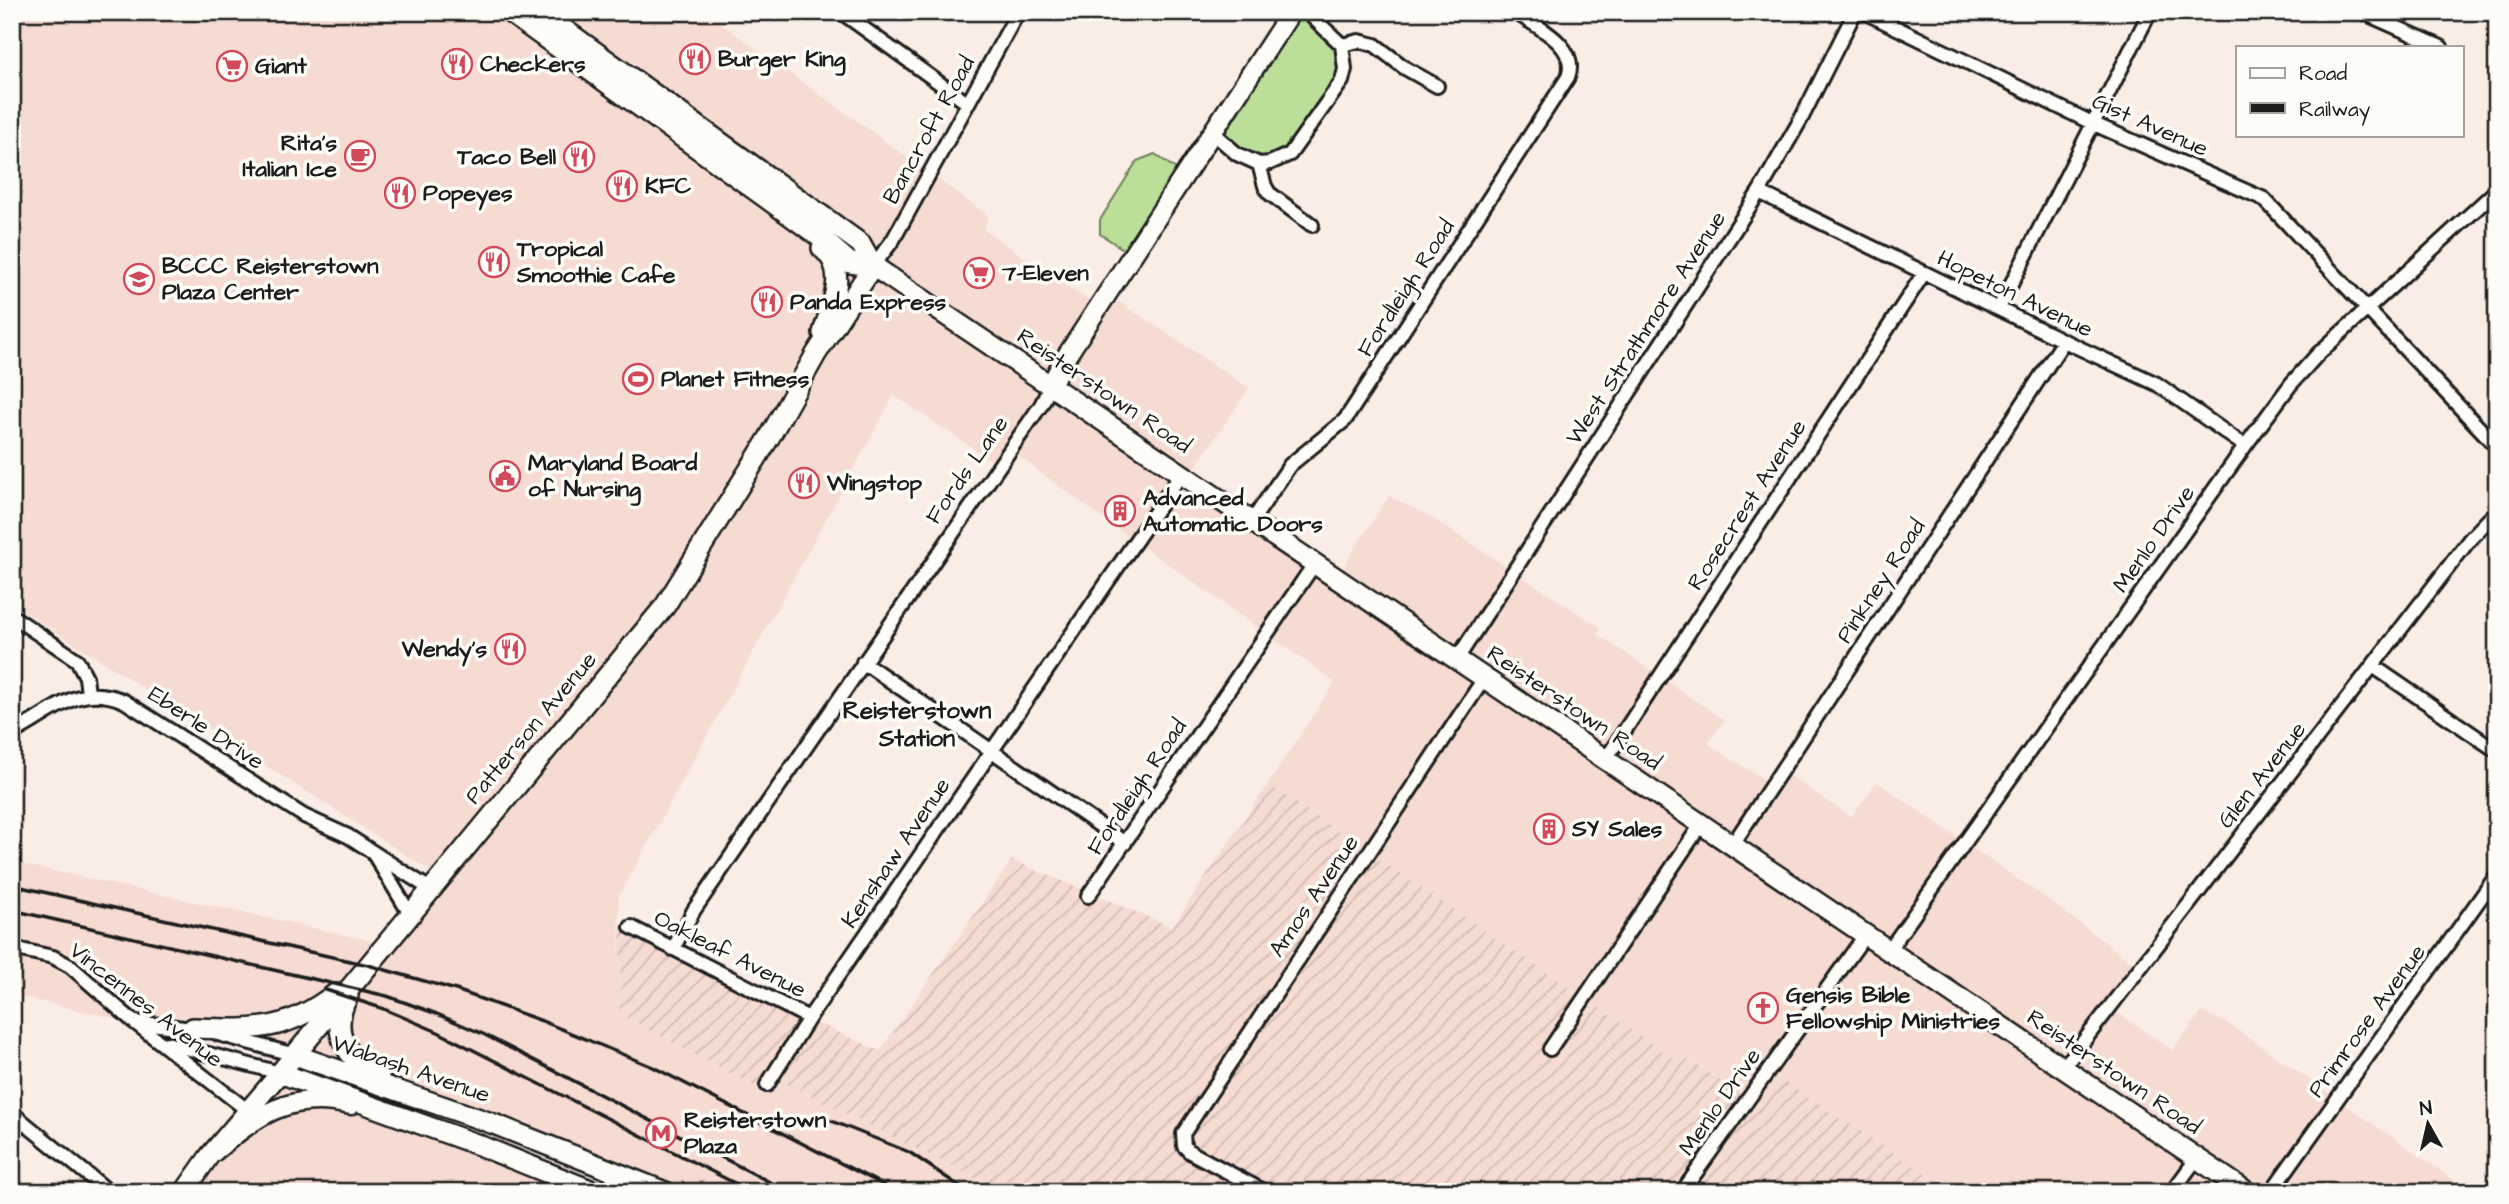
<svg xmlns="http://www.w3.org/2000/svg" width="2509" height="1204" font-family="'Architects Daughter',sans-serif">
  <defs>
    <pattern id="industrial-furrows" width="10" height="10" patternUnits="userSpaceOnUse" patternTransform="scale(1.75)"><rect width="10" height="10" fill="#f5dbd2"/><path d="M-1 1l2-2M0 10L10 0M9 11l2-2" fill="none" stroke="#d1bbb4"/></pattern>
  </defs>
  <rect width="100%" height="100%" fill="#f9ede6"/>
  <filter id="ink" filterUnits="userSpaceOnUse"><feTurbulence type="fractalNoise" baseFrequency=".0143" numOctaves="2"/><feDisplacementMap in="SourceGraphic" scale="14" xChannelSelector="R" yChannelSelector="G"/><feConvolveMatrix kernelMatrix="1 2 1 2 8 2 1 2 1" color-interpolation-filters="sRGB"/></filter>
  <g filter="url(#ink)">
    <path fill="#f5dbd2" d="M12 12H705L989 216 983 229 1101 309 1110 296 1249 388 1188 478 1336 578 1389 496 1427 515 1601 628 1597 634 1724 720 1708 744 1772 785 1782 771 1851 817 1877 782 2054 904 2140 969 2111 1008 2172 1050 2202 1012 2229 1024 2471 1192H1930L1938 1182 1749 1100 1686 1057 1681 1063 1268 784 1335 682 1097 514 1009 449 1001 467 894 395 619 896V1014L770 1095 780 1080 1003 1192H181L285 1066 253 1052 198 1037 12 995V862L386 944 442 878 12 604Z"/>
    <path fill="url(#industrial-furrows)" d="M1268 784 1681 1063 1685 1057 1749 1100 1769 1072 1938 1181 1930 1192H1003L781 1081 770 1095 619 1014 620 924 809 1019 880 1051 1012 860 1172 927Z"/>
    <path fill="#bbdf99" stroke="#6c7e5a" stroke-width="2" d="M1300 12H1303L1339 51 1340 74 1283 155C1259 160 1237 158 1225 134Z
      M1155 154 1177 170 1125 250 1100 234V220L1137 161Z"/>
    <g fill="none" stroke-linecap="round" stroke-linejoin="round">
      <g stroke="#1c1c1c" stroke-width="18">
        <path id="street" d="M841 12 967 103
          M1307 12 1342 45 1359 41 1375 45 1405 68 1437 86
          M1864 12 2094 124 2264 199 2497 447
          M2362 12 2441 47
          M1212 132 1237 154 1259 164 1265 186 1269 193 1312 225
          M1259 164 1270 163 1290 154 1342 81 1345 69 1342 45
          M1759 192 2064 341 2157 384 2245 446
          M873 266 893 240 1018 12
          M1999 308 2150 12
          M1252 521 1290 465 1345 420 1568 77C1580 46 1536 26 1515 12
          M12 616 77 660 86 677 88 694
          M1457 659 1759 192 1801 119 1855 12
          M863 662 1125 843
          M2373 666 2497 751
          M12 733C52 714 76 681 124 701L304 816 348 836 430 889
          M1606 759 1924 273
          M1733 844 2064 341
          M375 856 410 914
          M1088 896 1315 563
          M631 927 809 1018
          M12 948 53 957 70 966 134 1022 247 1110
          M673 949 694 910 1041 405 1051 385
          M1889 950 2245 446 2291 384 2318 354 2497 190
          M135 1022 200 1030
          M218 1034 295 1055
          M167 1043 280 1073
          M1550 1049 1702 823
          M2063 1068 2470 539 2497 511
          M767 1085 809 1018 1182 473
          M12 1113 109 1192
          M1265 1192 1190 1152 1184 1146 1183 1134 1485 677
          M1682 1192 1866 934
          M2172 1192 2197 1158
          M2271 1192 2497 875
          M2491 1192 2497 1184"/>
      </g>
      <g stroke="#1c1c1c" stroke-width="23">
        <path id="secondary" d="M1051 385 1062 363 1291 12
          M210 1155C257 1116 288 1090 351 1105
          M184 1192 210 1155 280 1073"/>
      </g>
      <g stroke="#1c1c1c" stroke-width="24">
        <path id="primary" d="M509 12 820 237 850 263 873 266
          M540 12 861 244 873 266 2247 1192
          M822 248C850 270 831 305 823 333
          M348 996C328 1032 347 1059 379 1077
          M193 1028C254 1030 284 1033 335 994
          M295 1055 494 1124 665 1192
          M595 1192 476 1144 280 1073 665 606 769 438 816 354 873 266"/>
      </g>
      <use href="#street" stroke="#fdfcf7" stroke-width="12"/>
      <use href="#secondary" stroke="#fdfcf7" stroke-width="18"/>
      <use href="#primary" stroke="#fdfcf7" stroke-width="19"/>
      <path stroke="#1c1c1c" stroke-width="3.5" d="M12 885 368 965 456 990 542 1021 653 1067 897 1192
        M12 910 387 996 437 1014 483 1034 789 1192
        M326 990 384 1009 438 1032 752 1192
        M819 1116 909 1152 968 1192"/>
    </g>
  </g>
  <defs>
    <g id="restaurant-ring" transform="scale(1.575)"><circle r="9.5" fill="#fdfcf7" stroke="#d1495b" stroke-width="1.5"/><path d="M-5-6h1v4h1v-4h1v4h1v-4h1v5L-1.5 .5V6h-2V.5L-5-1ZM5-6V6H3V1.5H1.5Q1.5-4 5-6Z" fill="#d1495b"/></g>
    <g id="supermarket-ring" transform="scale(1.575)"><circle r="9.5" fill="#fdfcf7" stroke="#d1495b" stroke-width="1.5"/><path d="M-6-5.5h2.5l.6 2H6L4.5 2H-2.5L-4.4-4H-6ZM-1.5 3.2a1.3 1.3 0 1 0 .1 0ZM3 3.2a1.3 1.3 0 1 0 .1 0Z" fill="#d1495b"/></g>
    <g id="cafe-ring" transform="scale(1.575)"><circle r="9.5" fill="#fdfcf7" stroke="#d1495b" stroke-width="1.5"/><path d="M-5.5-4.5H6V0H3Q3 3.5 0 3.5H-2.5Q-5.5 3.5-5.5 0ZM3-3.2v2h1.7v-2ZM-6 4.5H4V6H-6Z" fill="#d1495b"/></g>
    <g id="university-ring" transform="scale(1.575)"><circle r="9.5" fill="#fdfcf7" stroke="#d1495b" stroke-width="1.5"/><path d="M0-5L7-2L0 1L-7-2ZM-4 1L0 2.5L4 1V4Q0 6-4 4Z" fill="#d1495b"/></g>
    <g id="stadium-ring" transform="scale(1.575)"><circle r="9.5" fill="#fdfcf7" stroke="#d1495b" stroke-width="1.5"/><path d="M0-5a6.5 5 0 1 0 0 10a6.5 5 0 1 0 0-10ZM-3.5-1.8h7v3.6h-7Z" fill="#d1495b"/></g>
    <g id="civic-ring" transform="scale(1.575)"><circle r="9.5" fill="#fdfcf7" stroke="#d1495b" stroke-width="1.5"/><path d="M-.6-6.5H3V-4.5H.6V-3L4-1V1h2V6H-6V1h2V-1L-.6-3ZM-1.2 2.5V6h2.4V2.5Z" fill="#d1495b"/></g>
    <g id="building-ring" transform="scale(1.575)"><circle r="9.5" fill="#fdfcf7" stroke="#d1495b" stroke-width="1.5"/><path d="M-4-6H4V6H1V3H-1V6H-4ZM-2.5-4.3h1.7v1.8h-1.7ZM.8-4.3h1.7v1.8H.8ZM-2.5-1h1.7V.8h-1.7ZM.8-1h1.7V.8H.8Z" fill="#d1495b"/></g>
    <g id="church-ring" transform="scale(1.575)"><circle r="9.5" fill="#fdfcf7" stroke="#d1495b" stroke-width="1.5"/><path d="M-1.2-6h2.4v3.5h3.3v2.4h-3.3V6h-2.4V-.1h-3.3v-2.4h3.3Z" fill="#d1495b"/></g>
    <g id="metro-ring" transform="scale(1.575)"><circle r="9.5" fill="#fdfcf7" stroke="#d1495b" stroke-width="1.5"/><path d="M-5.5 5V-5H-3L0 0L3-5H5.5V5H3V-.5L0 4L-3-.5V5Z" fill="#d1495b"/></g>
  </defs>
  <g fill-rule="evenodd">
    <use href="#restaurant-ring" x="695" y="59"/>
    <use href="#restaurant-ring" x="457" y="64"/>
    <use href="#supermarket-ring" x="232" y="66"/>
    <use href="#cafe-ring" x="360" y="156"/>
    <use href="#restaurant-ring" x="579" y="157"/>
    <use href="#restaurant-ring" x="622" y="186"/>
    <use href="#restaurant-ring" x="400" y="193"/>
    <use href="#restaurant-ring" x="494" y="262"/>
    <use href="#supermarket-ring" x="979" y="273"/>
    <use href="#university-ring" x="139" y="279"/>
    <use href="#restaurant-ring" x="767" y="302"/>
    <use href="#stadium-ring" x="638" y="379"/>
    <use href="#civic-ring" x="505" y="476"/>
    <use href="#restaurant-ring" x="804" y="483"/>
    <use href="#building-ring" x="1120" y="511"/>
    <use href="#restaurant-ring" x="510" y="649"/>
    <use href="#building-ring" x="1549" y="829"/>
    <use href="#church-ring" x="1763" y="1008"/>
    <use href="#metro-ring" x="661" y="1133"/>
  </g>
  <g text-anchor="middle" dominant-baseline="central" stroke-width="7" stroke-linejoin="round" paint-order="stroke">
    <g font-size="23" font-weight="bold" fill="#1c1c1c" stroke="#fdfcf7" text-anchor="start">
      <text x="718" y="59">Burger King</text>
      <text x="480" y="64">Checkers</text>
      <text x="255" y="66">Giant</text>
      <text x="337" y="143" text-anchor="end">Rita's<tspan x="337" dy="26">Italian Ice</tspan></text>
      <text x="556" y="157" text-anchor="end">Taco Bell</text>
      <text x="645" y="186">KFC</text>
      <text x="423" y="193">Popeyes</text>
      <text x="517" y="249">Tropical<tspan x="517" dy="26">Smoothie Cafe</tspan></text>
      <text x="162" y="266">BCCC Reisterstown<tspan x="162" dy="26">Plaza Center</tspan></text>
      <text x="1002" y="273">7-Eleven</text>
      <text x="790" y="302">Panda Express</text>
      <text x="661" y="379">Planet Fitness</text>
      <text x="528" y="463">Maryland Board<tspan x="528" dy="26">of Nursing</tspan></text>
      <text x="827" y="483">Wingstop</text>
      <text x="1143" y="498">Advanced<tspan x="1143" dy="26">Automatic Doors</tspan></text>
      <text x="487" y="649" text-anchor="end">Wendy's</text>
      <text x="1572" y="829">SY Sales</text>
      <text x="1786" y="995">Gensis Bible<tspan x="1786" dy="26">Fellowship Ministries</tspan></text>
      <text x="684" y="1120">Reisterstown<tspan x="684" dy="26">Plaza</tspan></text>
    </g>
    <g font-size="23" fill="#1c1c1c" stroke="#fdfcf7">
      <text transform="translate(2150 125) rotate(24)">Gist Avenue</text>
      <text transform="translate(929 130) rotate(-61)">Bancroft Road</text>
      <text transform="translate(1406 288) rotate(-57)">Fordleigh Road</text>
      <text transform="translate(2015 294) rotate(26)">Hopeton Avenue</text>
      <text transform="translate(1646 328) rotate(-57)">West Strathmore Avenue</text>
      <text transform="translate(1104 391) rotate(34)">Reisterstown Road</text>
      <text transform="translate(967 470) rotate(-55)">Fords Lane</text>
      <text transform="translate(1747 505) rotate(-57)">Rosecrest Avenue</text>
      <text transform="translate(2154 539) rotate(-55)">Menlo Drive</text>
      <text transform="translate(1881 581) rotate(-57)">Pinkney Road</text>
      <text transform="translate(1574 708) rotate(34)">Reisterstown Road</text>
      <text transform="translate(206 728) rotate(33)">Eberle Drive</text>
      <text transform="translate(531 728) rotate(-50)">Patterson Avenue</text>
      <text transform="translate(2262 775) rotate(-52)">Glen Avenue</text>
      <text transform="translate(1137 787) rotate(-56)">Fordleigh Road</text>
      <text transform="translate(896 853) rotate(-56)">Kenshaw Avenue</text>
      <text transform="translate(1314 896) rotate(-56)">Amos Avenue</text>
      <text transform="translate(730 954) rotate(27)">Oakleaf Avenue</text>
      <text transform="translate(146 1005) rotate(38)">Vincennes Avenue</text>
      <text transform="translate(2367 1021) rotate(-54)">Primrose Avenue</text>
      <text transform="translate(411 1069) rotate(19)">Wabash Avenue</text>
      <text transform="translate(2114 1072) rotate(34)">Reisterstown Road</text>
      <text transform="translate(1720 1102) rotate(-55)">Menlo Drive</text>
    </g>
    <g font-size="24" font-weight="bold" fill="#1c1c1c" stroke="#fdfcf7">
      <text x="917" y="711">Reisterstown<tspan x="917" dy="28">Station</tspan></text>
    </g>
  </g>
  <rect width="2509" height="1204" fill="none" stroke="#fdfcf7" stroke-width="42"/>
  <rect x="21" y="21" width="2467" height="1162" fill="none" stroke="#1c1c1c" stroke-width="2.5" filter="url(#ink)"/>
  <rect x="2236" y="46" width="228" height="91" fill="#fdfcf7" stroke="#a3a29f" stroke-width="2"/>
  <rect x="2250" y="68" width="35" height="10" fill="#fdfcf7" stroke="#a3a29f" stroke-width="2"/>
  <text x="2299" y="80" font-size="21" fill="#1c1c1c">Road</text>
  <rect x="2250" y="103" width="35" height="10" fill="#1c1c1c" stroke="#a3a29f" stroke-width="2"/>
  <text x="2299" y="116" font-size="21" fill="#1c1c1c">Railway</text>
  <g transform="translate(2428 1124) rotate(352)" stroke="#fdfcf7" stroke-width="5" paint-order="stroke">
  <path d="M0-5L12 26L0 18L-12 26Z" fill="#1c1c1c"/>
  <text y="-10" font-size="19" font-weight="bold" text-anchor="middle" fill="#1c1c1c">N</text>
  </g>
</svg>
